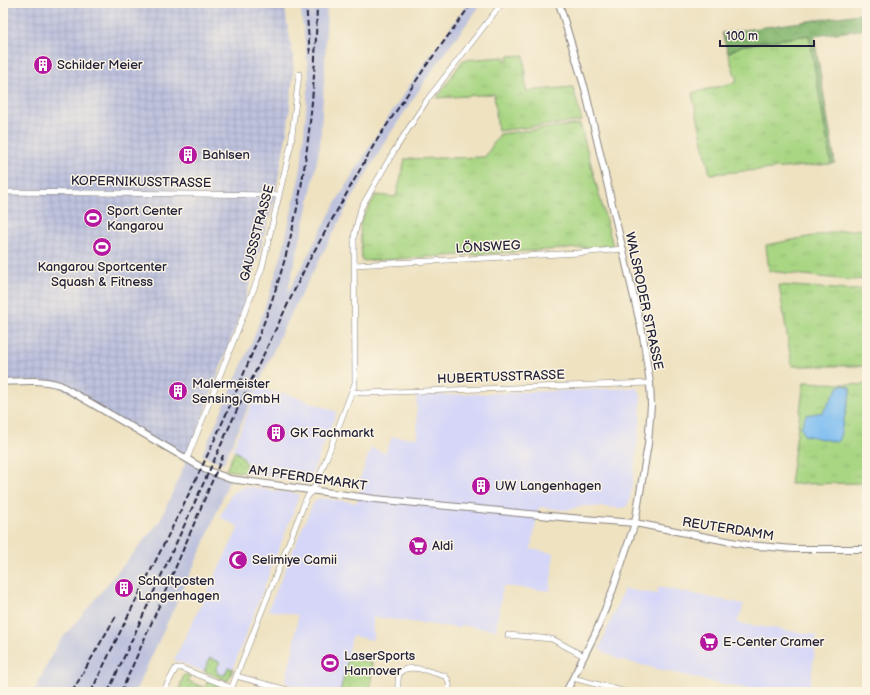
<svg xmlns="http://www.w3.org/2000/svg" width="870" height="695" font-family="'Balsamiq Sans',sans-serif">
  <defs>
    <pattern id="industrial-grid" width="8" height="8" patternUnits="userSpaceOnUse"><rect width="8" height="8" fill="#bec2dd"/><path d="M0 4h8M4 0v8" fill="none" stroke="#a3a6bf"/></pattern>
    <pattern id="grass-tufts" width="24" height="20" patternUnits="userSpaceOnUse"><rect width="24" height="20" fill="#a9d683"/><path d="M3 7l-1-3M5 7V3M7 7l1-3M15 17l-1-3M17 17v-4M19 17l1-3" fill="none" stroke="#91b772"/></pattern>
    <pattern id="forest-crowns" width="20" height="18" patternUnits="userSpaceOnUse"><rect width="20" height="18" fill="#86b771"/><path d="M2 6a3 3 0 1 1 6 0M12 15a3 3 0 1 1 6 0" fill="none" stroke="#6d945e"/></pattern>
    <pattern id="park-dots" width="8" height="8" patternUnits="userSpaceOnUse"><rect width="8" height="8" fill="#a9d683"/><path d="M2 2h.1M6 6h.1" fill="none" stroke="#91b772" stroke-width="1.8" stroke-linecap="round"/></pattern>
  </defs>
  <rect width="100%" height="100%" fill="#fcf5e5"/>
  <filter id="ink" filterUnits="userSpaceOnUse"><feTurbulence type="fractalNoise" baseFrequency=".025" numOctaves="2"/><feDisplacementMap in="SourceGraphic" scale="8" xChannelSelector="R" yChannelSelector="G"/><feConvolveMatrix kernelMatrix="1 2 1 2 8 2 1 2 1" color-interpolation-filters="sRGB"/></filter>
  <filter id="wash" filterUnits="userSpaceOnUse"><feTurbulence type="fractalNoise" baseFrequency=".012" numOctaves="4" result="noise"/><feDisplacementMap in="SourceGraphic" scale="16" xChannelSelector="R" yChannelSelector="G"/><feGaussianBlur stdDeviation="0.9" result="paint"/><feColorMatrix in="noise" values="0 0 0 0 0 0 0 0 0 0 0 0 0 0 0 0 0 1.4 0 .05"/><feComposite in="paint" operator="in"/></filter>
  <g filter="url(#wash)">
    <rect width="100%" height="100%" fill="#eee2c1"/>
    <path fill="#d6d7f8" d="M259 386 268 391 291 395 337 412 308 483 245 473 247 463 243 456 232 450Z
      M637 388 641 395 640 424 630 500 626 507 620 508 584 506 565 510 539 507 531 549 554 553 550 591 503 586 496 630 460 625 459 628 373 617V640L352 636 340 692H322L285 683 293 650 298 615 268 610 312 505 317 499 323 498 357 503 362 483 359 482 371 448 385 453 392 437 418 438 416 396Z
      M244 486 299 494 298 499 228 681 174 660 239 527 220 517 231 494Z
      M658 587 744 604 737 623 817 635 809 692H766L716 683 617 659 599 649 624 589 657 594Z"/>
    <path fill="url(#industrial-grid)" d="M3 3H284L294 64 288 126 274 201 244 304 187 459 48 381 3 382Z"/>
    <path fill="#bec2dd" d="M300 3H310L312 20 313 3H327L325 66 320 145 306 216 287 294 335 204 379 131 424 64 468 3H482L433 69 388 137 346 209 284 327 223 464 202 455 252 342 269 295 282 254 301 169 309 76Z
      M187 459 230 479 204 544 135 692H34L56 646 160 521Z"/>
    <path fill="url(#grass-tufts)" stroke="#667c5f" d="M809 35 831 164 710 174 692 93 737 82 728 53 743 45Z
      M524 55 526 91 573 87 582 121 498 131 494 94 437 98 463 60 505 57V61H508V56Z
      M580 124 613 246 362 261 360 223 376 195 396 197 405 159 485 157 500 134Z
      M867 229V279L847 280 769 271 766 245 840 231Z
      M779 285 848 290 867 289V366H792Z
      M804 382 867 385V483L790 484Z"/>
    <path fill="url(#forest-crowns)" stroke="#546c56" d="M867 13V29L814 36 835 163 831 164 809 35 743 45 728 53 722 33Z"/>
    <path fill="url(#park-dots)" stroke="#667c5f" d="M235 451C245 457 247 462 245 473L226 470Z
      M210 658 220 662 216 669 218 674 225 675 228 667 233 669 228 681 204 671Z
      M348 658 372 663 371 692H340Z
      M184 675H190L188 681 205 688 208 680 226 687 224 692H178Z"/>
    <path fill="#7dbdf1" stroke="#507096" d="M842 385 850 387 851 390 839 440 836 442 804 435 801 427 806 415 823 412 839 386Z"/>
  </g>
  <g filter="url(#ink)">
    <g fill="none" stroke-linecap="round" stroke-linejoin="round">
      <g stroke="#88827e" stroke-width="6">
        <path id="minor" d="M3 192 279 195
          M354 265 579 253 623 249
          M353 392 365 393 650 383
          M187 459 262 268 291 144 299 74
          M508 635 552 639 584 656
          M236 676 295 692
          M573 678 626 692
          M163 692 176 668H181L232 688
          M230 692 306 499 317 483 355 383 354 236 361 208 394 151 427 100 502 3
          M398 692C398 686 397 678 400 673 407 662 434 673 445 676 450 681 450 685 448 692"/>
      </g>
      <g stroke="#88827e" stroke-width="8">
        <path id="tertiary" d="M559 3 585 89 643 336 650 383 651 405 648 444 635 523 612 592 596 632 566 692
          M3 382C23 381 41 379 60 385L204 469 230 479 375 499 571 518 635 523 747 545 794 549H867"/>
      </g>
      <use href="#minor" stroke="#fff" stroke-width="5"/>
      <use href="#tertiary" stroke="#fff" stroke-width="6"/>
      <path stroke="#22223b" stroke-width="2" stroke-dasharray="6 3" stroke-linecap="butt" d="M306 3 310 55
        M72 692 116 616
        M91 692C129 612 170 534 208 454 237 391 265 328 284 262 308 177 315 91 317 3
        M108 692 237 410 307 264 375 143 426 66 472 3
        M121 692 166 590 224 453"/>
    </g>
  </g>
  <defs>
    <g id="building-disc" transform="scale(1)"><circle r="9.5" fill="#b5179e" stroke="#fcf5e5"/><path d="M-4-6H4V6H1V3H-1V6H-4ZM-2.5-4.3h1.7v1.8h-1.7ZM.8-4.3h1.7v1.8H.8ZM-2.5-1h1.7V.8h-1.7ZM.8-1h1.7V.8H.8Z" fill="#fff"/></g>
    <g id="stadium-disc" transform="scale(1)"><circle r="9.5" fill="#b5179e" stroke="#fcf5e5"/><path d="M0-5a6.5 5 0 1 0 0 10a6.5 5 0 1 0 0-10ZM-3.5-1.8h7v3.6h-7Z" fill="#fff"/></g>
    <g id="supermarket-disc" transform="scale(1)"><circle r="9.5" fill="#b5179e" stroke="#fcf5e5"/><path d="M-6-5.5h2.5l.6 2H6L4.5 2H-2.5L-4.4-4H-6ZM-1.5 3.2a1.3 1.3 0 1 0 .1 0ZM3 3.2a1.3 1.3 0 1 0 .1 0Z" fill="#fff"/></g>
    <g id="mosque-disc" transform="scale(1)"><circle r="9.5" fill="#b5179e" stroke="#fcf5e5"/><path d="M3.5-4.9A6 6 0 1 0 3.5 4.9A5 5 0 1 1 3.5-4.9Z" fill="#fff"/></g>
  </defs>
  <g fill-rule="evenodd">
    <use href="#building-disc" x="43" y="65"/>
    <use href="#building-disc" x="188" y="155"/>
    <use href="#stadium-disc" x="93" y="218"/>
    <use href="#stadium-disc" x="102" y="247"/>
    <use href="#building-disc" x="178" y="391"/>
    <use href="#building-disc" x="276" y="433"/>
    <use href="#building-disc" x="481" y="486"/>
    <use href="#supermarket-disc" x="418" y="546"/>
    <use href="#mosque-disc" x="238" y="560"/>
    <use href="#building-disc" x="124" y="588"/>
    <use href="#supermarket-disc" x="709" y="642"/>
    <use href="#stadium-disc" x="330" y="663"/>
  </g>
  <g text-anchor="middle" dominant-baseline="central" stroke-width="3" stroke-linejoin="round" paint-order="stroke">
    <g font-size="13" fill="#22223b" stroke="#fcf5e5" text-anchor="start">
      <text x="57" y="65">Schilder Meier</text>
      <text x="202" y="155">Bahlsen</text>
      <text x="107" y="211">Sport Center<tspan x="107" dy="15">Kangarou</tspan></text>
      <text x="102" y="267" text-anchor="middle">Kangarou Sportcenter<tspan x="102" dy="15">Squash &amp; Fitness</tspan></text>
      <text x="192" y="384">Malermeister<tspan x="192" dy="15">Sensing GmbH</tspan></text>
      <text x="290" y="433">GK Fachmarkt</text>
      <text x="495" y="486">UW Langenhagen</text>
      <text x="432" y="546">Aldi</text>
      <text x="252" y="560">Selimiye Camii</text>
      <text x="138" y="581">Schaltposten<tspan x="138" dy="15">Langenhagen</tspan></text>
      <text x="723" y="642">E-Center Cramer</text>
      <text x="344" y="656">LaserSports<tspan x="344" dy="15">Hannover</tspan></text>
    </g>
    <g font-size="13" fill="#22223b" stroke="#fcf5e5">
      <text transform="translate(141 182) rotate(1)">KOPERNIKUSSTRASSE</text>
      <text transform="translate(257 233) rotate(-75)">GAUSSSTRASSE</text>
      <text transform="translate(488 247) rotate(-3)">LÖNSWEG</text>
      <text transform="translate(644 301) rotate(78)">WALSRODER STRASSE</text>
      <text transform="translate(501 377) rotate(-2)">HUBERTUSSTRASSE</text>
      <text transform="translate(308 478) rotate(8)">AM PFERDEMARKT</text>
      <text transform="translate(728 529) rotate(9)">REUTERDAMM</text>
    </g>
  </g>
  <rect width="870" height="695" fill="none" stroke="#fcf5e5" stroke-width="16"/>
  <path d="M720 40v6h94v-6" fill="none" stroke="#22223b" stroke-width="2"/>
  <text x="726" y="40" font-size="12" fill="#22223b" stroke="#fcf5e5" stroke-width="3" paint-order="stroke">100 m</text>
</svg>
